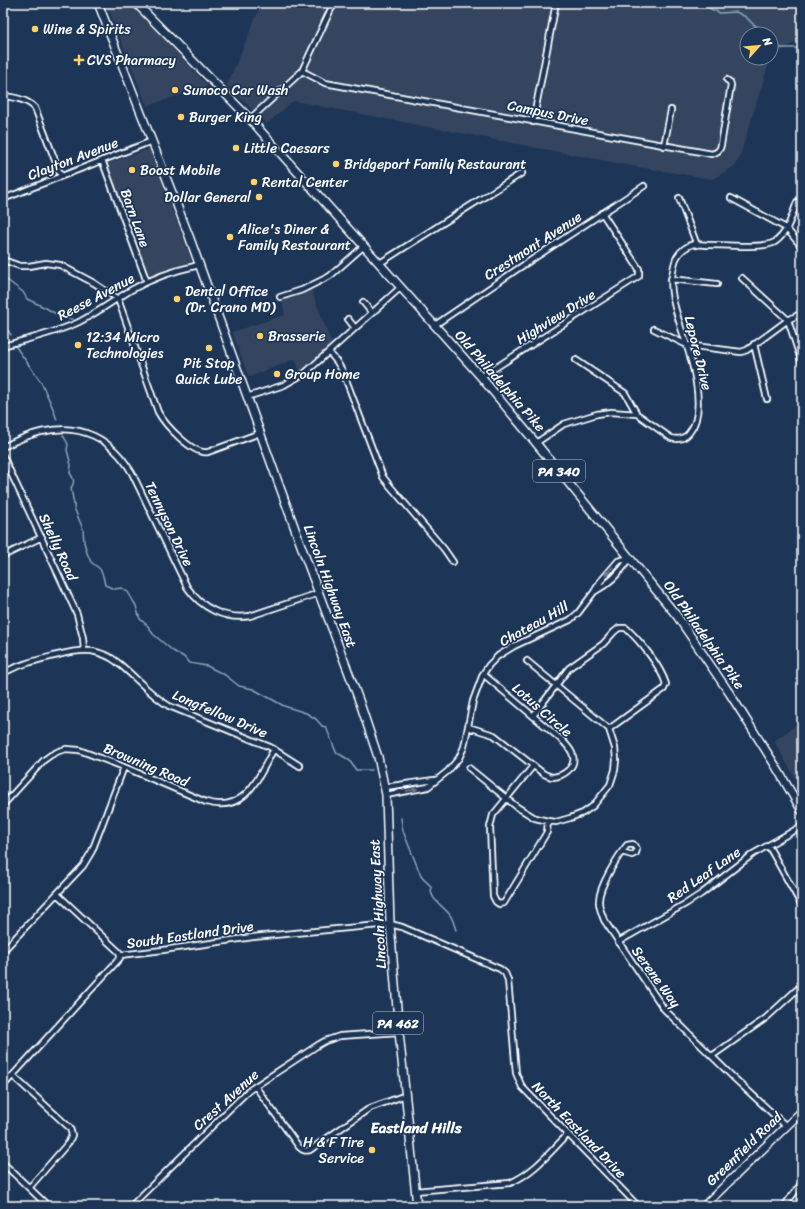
<svg xmlns="http://www.w3.org/2000/svg" width="805" height="1209" font-family="Sriracha,sans-serif">
  <rect width="100%" height="100%" fill="#1d3557"/>
  <filter id="ink" filterUnits="userSpaceOnUse"><feTurbulence type="fractalNoise" baseFrequency=".025" numOctaves="2"/><feDisplacementMap in="SourceGraphic" scale="8" xChannelSelector="R" yChannelSelector="G"/><feConvolveMatrix kernelMatrix="1 2 1 2 8 2 1 2 1" color-interpolation-filters="sRGB"/></filter>
  <g filter="url(#ink)">
    <path fill="#344560" fill-rule="evenodd" d="M106 3H130L208 86 147 106Z
      M262 3H802V40L795 42 770 60 739 159 734 166 727 171 712 179 632 166 293 101 267 124 227 85ZM747 34H771V58H747Z
      M149 149 192 261 149 278 106 164Z
      M311 289 332 344 300 372 295 359 249 377 232 332 285 315 282 299Z
      M802 721V790L774 741Z"/>
    <g fill="none" stroke-linecap="round" stroke-linejoin="round">
      <path stroke="#8ca6b6" stroke-width="1.5" d="M702 3 709 8 720 13 736 12 746 17 753 24 770 34
        M771 36 777 48H797L802 56
        M3 277 23 292 27 299 46 308 63 318 73 319
        M3 323 11 335
        M16 347 41 382 52 406 57 420
        M63 435 68 444 67 450 71 465 70 473C74 479 75 482 71 488L75 510 83 529 84 542 87 553 91 562 100 569 103 576 105 585 114 589 122 588 128 592 136 606 140 619 148 626 153 634 173 651 184 657 189 663 207 666 225 675 239 686 253 689 284 706 306 713 316 719 322 726 326 727 336 752 349 760 356 770H372
        M401 818 403 831 421 876C425 882 428 882 431 887 430 901 442 904 450 915 453 919 454 925 456 930"/>
      <g stroke="#fff" stroke-width="8">
        <path id="street" d="M302 71 331 9 336 3
          M3 96C14 97 27 99 35 108L61 176
          M250 119 302 71 325 83 712 154C717 152 720 151 721 145L731 85 730 82 727 80
          M533 122 556 3
          M664 146 671 110
          M102 160 147 282
          M679 198 697 245
          M731 198 786 228 802 247
          M3 199 152 141
          M3 260 20 266H29L46 263 60 265 94 283 118 299 158 412C165 425 193 455 208 452L260 433
          M380 263 522 173
          M742 278 788 320 802 363
          M671 279 717 284
          M280 297 302 290 330 276 364 246
          M363 302 372 313
          M348 319 355 328
          M435 325 516 270 644 186
          M654 329 687 345 741 352 747 350 788 320 802 313
          M754 344 767 399
          M3 346C27 339 56 333 79 322 97 313 113 301 131 290 152 278 176 270 199 265
          M329 352 337 362 343 372 383 477 390 486 444 549 453 562
          M576 360 625 393 637 414
          M481 377 639 276V269L602 213
          M247 397 284 385 305 373 401 287
          M536 443 564 424 597 414 611 412 637 414 671 438C678 440 684 439 689 433 709 410 690 354 681 328 677 313 669 293 672 277 673 271 674 262 677 257 680 251 688 245 694 244 699 244 704 245 709 245 722 245 735 246 749 246 757 246 768 246 775 242 788 233 792 215 797 202
          M3 447C15 441 27 435 41 432 81 422 112 439 132 473L187 587C201 608 225 620 250 616L319 593
          M3 456 77 614 83 638 84 651
          M3 556 42 537
          M594 592C609 584 621 572 630 558
          M3 673C22 663 38 660 58 655 69 652 81 650 92 651 101 653 110 656 117 662 135 676 149 694 169 706L270 747 300 766
          M533 716 569 668 603 644 614 632 619 628H626C640 641 660 665 666 684L664 689 609 729
          M468 727 494 735 544 774C547 775 550 777 553 777 564 776 576 767 573 756 572 750 567 746 564 742L483 674
          M533 766 493 815 490 827 493 896 496 902 499 904 504 903 544 837 547 832 548 821
          M469 768 517 807 535 818 548 821 556 822 570 818 583 813 593 806 610 785 615 770 616 760 615 748 609 729 527 661
          M385 787 434 780
          M386 795 428 787 448 771 459 758 464 747 473 701 483 674 489 665 498 656 514 646 570 620 578 613 594 592 600 582 618 561 630 558
          M3 805 44 760 51 755 59 751 66 749 79 750 124 767 206 802C246 814 258 777 274 749
          M768 845 802 906
          M622 852 632 855 636 853 637 849 633 844 627 845C618 856 598 888 599 902 599 908 602 914 604 920L664 1009 733 1077 786 1126
          M57 894 119 952 120 955
          M618 942 687 903 701 894 753 854 802 826
          M3 951 83 866 92 851 124 767
          M120 955 163 950 253 937 390 924 402 927 500 969 505 973 508 980 516 1073 522 1087 638 1206
          M712 1056 766 1018 802 985
          M13 1076 70 1128 72 1135 69 1142 29 1188
          M3 1086 120 958V955
          M255 1086 299 1147C303 1151 305 1151 310 1150L370 1108 406 1095
          M3 1163 48 1206
          M415 1191 510 1183C534 1173 550 1152 568 1134
          M131 1206 248 1091 318 1045 325 1041 340 1036 399 1032
          M784 1206 802 1183"/>
      </g>
      <g stroke="#fff" stroke-width="10">
        <path id="secondary" d="M704 1206 802 1111"/>
      </g>
      <g stroke="#fff" stroke-width="10">
        <path id="primary" d="M98 3 189 236 303 551 360 703 378 757 386 795 390 924 399 1032 417 1206
          M136 3 250 119 481 377 536 443 677 616 730 694 775 765 802 811"/>
      </g>
      <use href="#street" stroke="#1d3557" stroke-width="4.5"/>
      <use href="#secondary" stroke="#1d3557" stroke-width="7"/>
      <use href="#primary" stroke="#1d3557" stroke-width="7"/>
    </g>
    <defs><path id="oneway-solid" d="M-6-.8H1V-3.2L6.5 0L1 3.2V.8H-6Z"/></defs>
    <g fill="#6c7c92">
      <use href="#oneway-solid" transform="translate(609 571) rotate(132)"/>
      <use href="#oneway-solid" transform="translate(412 790) rotate(-11)"/>
    </g>
  </g>
  <g fill="#ffd166" stroke="#1d3557" stroke-width="1.5">
    <circle cx="35" cy="29" r="4"/>
    <path d="M77 54h4v4h4v4h-4v4h-4v-4h-4v-4h4z"/>
    <circle cx="175" cy="90" r="4"/>
    <circle cx="181" cy="117" r="4"/>
    <circle cx="236" cy="148" r="4"/>
    <circle cx="336" cy="164" r="4"/>
    <circle cx="132" cy="170" r="4"/>
    <circle cx="254" cy="182" r="4"/>
    <circle cx="259" cy="197" r="4"/>
    <circle cx="230" cy="237" r="4"/>
    <circle cx="177" cy="299" r="4"/>
    <circle cx="260" cy="336" r="4"/>
    <circle cx="78" cy="345" r="4"/>
    <circle cx="209" cy="348" r="4"/>
    <circle cx="277" cy="374" r="4"/>
    <circle cx="372" cy="1150" r="4"/>
  </g>
  <g text-anchor="middle" dominant-baseline="central" stroke-width="3.5" stroke-linejoin="round" paint-order="stroke">
    <g fill="#1d3557" stroke="#bbc2cd" stroke-width="1">
      <rect x="533" y="460" width="52" height="22" rx="3"/>
      <rect x="373" y="1012" width="50" height="22" rx="3"/>
    </g>
    <g font-size="13" font-weight="bold" fill="#fff">
      <text x="559" y="471">PA 340</text>
      <text x="398" y="1023">PA 462</text>
    </g>
    <g font-size="14" fill="#fff" stroke="#1d3557" text-anchor="start">
      <text x="43" y="29">Wine &amp; Spirits</text>
      <text x="87" y="60">CVS Pharmacy</text>
      <text x="183" y="90">Sunoco Car Wash</text>
      <text x="189" y="117">Burger King</text>
      <text x="244" y="148">Little Caesars</text>
      <text x="344" y="164">Bridgeport Family Restaurant</text>
      <text x="140" y="170">Boost Mobile</text>
      <text x="262" y="182">Rental Center</text>
      <text x="251" y="197" text-anchor="end">Dollar General</text>
      <text x="238" y="229">Alice's Diner &amp;<tspan x="238" dy="16">Family Restaurant</tspan></text>
      <text x="185" y="291">Dental Office<tspan x="185" dy="16">(Dr. Crano MD)</tspan></text>
      <text x="268" y="336">Brasserie</text>
      <text x="86" y="337">12:34 Micro<tspan x="86" dy="16">Technologies</tspan></text>
      <text x="209" y="363" text-anchor="middle">Pit Stop<tspan x="209" dy="16">Quick Lube</tspan></text>
      <text x="285" y="374">Group Home</text>
      <text x="364" y="1142" text-anchor="end">H &amp; F Tire<tspan x="364" dy="16">Service</tspan></text>
    </g>
    <g font-size="14" fill="#fff" stroke="#1d3557">
      <text transform="translate(548 113) rotate(11)">Campus Drive</text>
      <text transform="translate(73 159) rotate(-21)">Clayton Avenue</text>
      <text transform="translate(135 218) rotate(70)">Barn Lane</text>
      <text transform="translate(533 246) rotate(-33)">Crestmont Avenue</text>
      <text transform="translate(96 297) rotate(-28)">Reese Avenue</text>
      <text transform="translate(556 317) rotate(-32)">Highview Drive</text>
      <text transform="translate(698 353) rotate(76)">Lepore Drive</text>
      <text transform="translate(500 381) rotate(49)">Old Philadelphia Pike</text>
      <text transform="translate(169 524) rotate(64)">Tennyson Drive</text>
      <text transform="translate(58 547) rotate(65)">Shelly Road</text>
      <text transform="translate(330 586) rotate(70)">Lincoln Highway East</text>
      <text transform="translate(534 624) rotate(-29)">Chateau Hill</text>
      <text transform="translate(704 635) rotate(55)">Old Philadelphia Pike</text>
      <text transform="translate(542 710) rotate(41)">Lotus Circle</text>
      <text transform="translate(220 714) rotate(23)">Longfellow Drive</text>
      <text transform="translate(146 765) rotate(23)">Browning Road</text>
      <text transform="translate(704 875) rotate(-35)">Red Leaf Lane</text>
      <text transform="translate(378 904) rotate(-93)">Lincoln Highway East</text>
      <text transform="translate(190 935) rotate(-8)">South Eastland Drive</text>
      <text transform="translate(656 977) rotate(54)">Serene Way</text>
      <text transform="translate(226 1100) rotate(-42)">Crest Avenue</text>
      <text transform="translate(579 1130) rotate(46)">North Eastland Drive</text>
      <text transform="translate(744 1149) rotate(-44)">Greenfield Road</text>
    </g>
    <g font-size="15" font-weight="bold" fill="#fff" stroke="#1d3557">
      <text x="416" y="1128">Eastland Hills</text>
    </g>
  </g>
  <rect width="805" height="1209" fill="none" stroke="#1d3557" stroke-width="16"/>
  <rect x="8" y="8" width="789" height="1193" fill="none" stroke="#fff" stroke-width="1.5" filter="url(#ink)"/>
  <g transform="translate(759 46) rotate(63)"><circle r="19" fill="#1d3557" stroke="#77869a"/>
  <path d="M0-3L7 15L0 10L-7 15Z" fill="#ffd166"/>
  <text y="-6" font-size="11" font-weight="bold" text-anchor="middle" fill="#ffffff">N</text>
  </g>
</svg>
